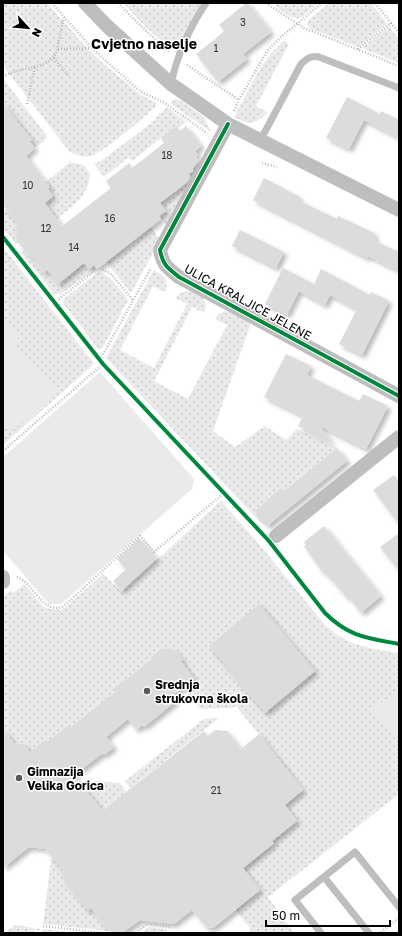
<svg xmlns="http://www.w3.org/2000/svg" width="402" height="936" font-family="'Golos Text',sans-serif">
  <defs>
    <pattern id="grass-dots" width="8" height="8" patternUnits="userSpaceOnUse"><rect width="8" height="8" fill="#eaeaea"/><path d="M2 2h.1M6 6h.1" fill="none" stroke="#c7c7c7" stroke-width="1.8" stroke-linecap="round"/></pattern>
    <filter id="shadow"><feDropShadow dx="3.5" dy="3.5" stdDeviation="2" flood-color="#0004"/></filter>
  </defs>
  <rect width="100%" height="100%" fill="#fff"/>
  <path fill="url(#grass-dots)" d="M3 3H47L88 49 106 66 141 95 157 103 154 108C145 117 100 155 90 156 82 158 76 155 69 151L3 66Z
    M123 3H202L186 30 177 54 147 28Z
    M272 3H318L300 18C290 20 280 8 272 3Z
    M329 3H371L387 24 359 47 311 29 307 25 308 21Z
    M389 26 399 39V63L362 48Z
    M284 41 289 44 256 106 267 112C257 126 247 124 234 117 248 93 261 59 284 41Z
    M4 80 47 136 44 141 35 148 3 103Z
    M175 99 180 100 204 117 211 132 170 103Z
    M167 107 186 122 178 128 176 126 132 161 129 157 104 177 94 164 101 161 150 124Z
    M70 162 84 165 90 174C88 197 73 205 57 219L49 209 40 206 53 196 48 189 46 182Z
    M201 162 168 227 159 216 165 211 160 203 192 179 189 174 195 170 193 168Z
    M10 207 11 208 7 211 12 216 25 218 14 227 18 233 19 241 16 244 3 228V212Z
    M151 227 158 237V244L131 293 106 262Z
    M3 247 94 364 3 445Z
    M24 250 29 256 33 253 35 262 44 273 47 270 58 284 82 260 89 269 94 265 97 269 61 294H54L21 252Z
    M154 270C164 276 170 279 165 292L153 286 120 350 154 368 187 304 176 298C186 282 213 296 204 313L192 307 154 381 188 399 227 325 215 319C224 303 239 317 251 323L213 431 235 447 265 426 286 440 297 429 337 448 284 491 281 488 266 499 267 501V526L260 522 106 358Z
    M98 272C109 272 121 292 128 300L103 347 99 350 63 303 65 298Z
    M221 501 259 544 325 625C332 631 338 636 346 640 362 648 382 650 399 653V794L268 897 294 933H250V928L235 910 260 890 243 868 274 844 272 841 297 821 285 805 303 790 236 706 232 708 200 709 183 687 194 679 181 661 182 660 174 650 162 648 151 657 153 661 147 666 145 664 114 688 116 691 72 726 70 724 48 741 46 739 30 752 24 744 14 743 3 729V597L11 590 13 593 24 584 45 608 61 610 66 607 103 574 122 592Z
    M219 718 131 788 125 781 204 719Z
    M96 781 120 783 126 792 99 813 96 809 99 806 86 790Z
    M53 859 66 875 63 877 88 910 91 908 109 931 43 924 51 860Z
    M15 925 34 928 33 933H5Z
    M149 927 168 930 164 933H142Z
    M43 929 76 933H42Z"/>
  <path fill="#eaeaea" d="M3 319 19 337 14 343 57 391 12 431 3 421Z
    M100 372 194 479 192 489 61 604H49L3 551V457Z
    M399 689V743L373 709Z"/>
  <path fill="#dcdcdc" filter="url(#shadow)" d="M246 3H248L271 32 243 54 247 59 218 82 196 54 225 31 219 25Z
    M347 97 380 114 381 111 399 120V138L364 120 349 149 326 138Z
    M3 103 32 140 30 142 35 148 26 156 50 187 48 189 53 196 45 203 62 226 111 188 106 181 129 163 132 168 164 143 161 138 176 126 180 131 186 126 201 146 195 151 198 155 196 157 199 160 193 168V171L189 174 190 176 187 182 160 203 166 211 159 216 161 219 97 269 94 265 89 269 84 263 58 284 47 270 44 273 30 255 29 256 18 242 19 241 15 236 18 233 14 227 18 224 3 205Z
    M264 178 300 197 298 200 337 219 338 216 374 233 373 236 376 238 375 241 399 252V271L368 256 367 258 253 200Z
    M240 230 284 252 276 268 232 246Z
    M283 268 314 284 321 269 370 295 371 292 389 301 362 355 339 344 357 309 330 295 325 305 299 291 287 315 265 304Z
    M286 354 311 366 307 375 359 401 363 394 388 406 366 449 320 426 333 443 298 426 303 416 264 397Z
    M337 448 347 461 267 526 255 511 267 501 266 500 281 488 284 491Z
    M394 475 399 482V524L373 490Z
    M324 526 381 596 361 613 349 597 347 598 333 581 321 570 304 546 306 545 304 542Z
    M399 533V571L380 547Z
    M139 538 157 558 121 591 113 581 126 569 117 559Z
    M259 604 315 671 265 713 209 646Z
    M162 648 174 650 183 660 181 661 194 679 172 696 176 701 144 727 142 725 136 730 128 719 106 737 114 747 104 755 103 753 74 775 102 811 204 731 208 736 215 730 227 731 241 749 259 734 303 790 285 805 297 821 272 841 274 843 243 868 260 890 213 928 206 927 192 910 174 924 140 920 123 932 109 931 91 908 88 911 62 877 66 875 45 849 29 847 3 868V729L14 743 24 744 30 752 46 739 48 741 70 724 72 726 116 691 114 688 152 659 151 657Z"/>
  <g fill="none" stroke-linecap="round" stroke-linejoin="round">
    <path stroke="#b8b8b8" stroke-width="2.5" stroke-dasharray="1 2" stroke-linecap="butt" d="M118 3 145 30 169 51
      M266 3 304 28 399 66
      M391 23 399 33
      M92 48 135 87 143 93 163 102 207 133
      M58 49 92 48 64 17
      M358 49 391 23 375 3
      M54 58 69 76
      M187 65 239 100 267 51 281 37 322 3
      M3 77C18 66 45 71 56 54L64 17 52 3
      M27 104 35 67
      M234 111 239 100
      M262 163 277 167
      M54 303 92 273 101 269 110 273 133 300
      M100 360 151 268
      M3 451 103 364
      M17 577C35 584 43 616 64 606L140 536 154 552 224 493
      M43 926 103 933
      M381 932 399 918
      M38 933V928
      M136 933 147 924 171 927"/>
    <path stroke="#bebebe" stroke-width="7" d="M171 84C177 55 190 27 206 3
      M260 141 301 64C306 59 311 55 319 57L399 88
      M324 877 369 933
      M321 933 295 900 355 852 399 907"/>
    <path stroke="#bebebe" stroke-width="14" d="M85 3 106 25 171 84 228 124 399 210
      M228 124 160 250C163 266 168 268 179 277L399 396
      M276 536 399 437
      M3 577V582"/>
    <g stroke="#fff" stroke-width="6">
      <path id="cycleway" d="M228 124 160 250C163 266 168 268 179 277L399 396
        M3 237 103 364 269 541 325 613C349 637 368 638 399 644"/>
    </g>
    <use href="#cycleway" stroke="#00873e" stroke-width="4"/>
  </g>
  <g fill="#595959" stroke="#fff" stroke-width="1.5">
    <circle cx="147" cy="691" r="4"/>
    <circle cx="19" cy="778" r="4"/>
  </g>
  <g text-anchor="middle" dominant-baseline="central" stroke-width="3" stroke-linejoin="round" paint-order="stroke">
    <g font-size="10" fill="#373737">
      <text x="243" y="22">3</text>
      <text x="216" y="48">1</text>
      <text x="167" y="155">18</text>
      <text x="28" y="185">10</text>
      <text x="110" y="218">16</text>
      <text x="46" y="228">12</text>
      <text x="74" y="247">14</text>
      <text x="216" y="790">21</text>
    </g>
    <g font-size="12" fill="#000" stroke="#fff">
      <text transform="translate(248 302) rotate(29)">ULICA KRALJICE JELENE</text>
    </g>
    <g font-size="12" font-weight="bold" fill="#000" stroke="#fff" text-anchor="start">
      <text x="155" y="684">Srednja<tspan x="155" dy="14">strukovna škola</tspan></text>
      <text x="27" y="771">Gimnazija<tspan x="27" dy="14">Velika Gorica</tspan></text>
    </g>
    <g font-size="14" font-weight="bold" fill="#000" stroke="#fff">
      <text x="144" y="43">Cvjetno naselje</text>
    </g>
  </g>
  <rect width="402" height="936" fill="none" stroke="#000000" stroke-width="8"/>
  <g transform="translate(28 28) rotate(117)" stroke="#ffffff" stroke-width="3" paint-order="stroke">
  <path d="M0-3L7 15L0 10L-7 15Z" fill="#000000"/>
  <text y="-6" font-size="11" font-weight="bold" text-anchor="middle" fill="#000000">N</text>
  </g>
  <path d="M266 920v6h124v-6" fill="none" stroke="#000000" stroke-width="2"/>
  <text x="272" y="920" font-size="12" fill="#000000" stroke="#ffffff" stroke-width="3" paint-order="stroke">50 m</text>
</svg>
